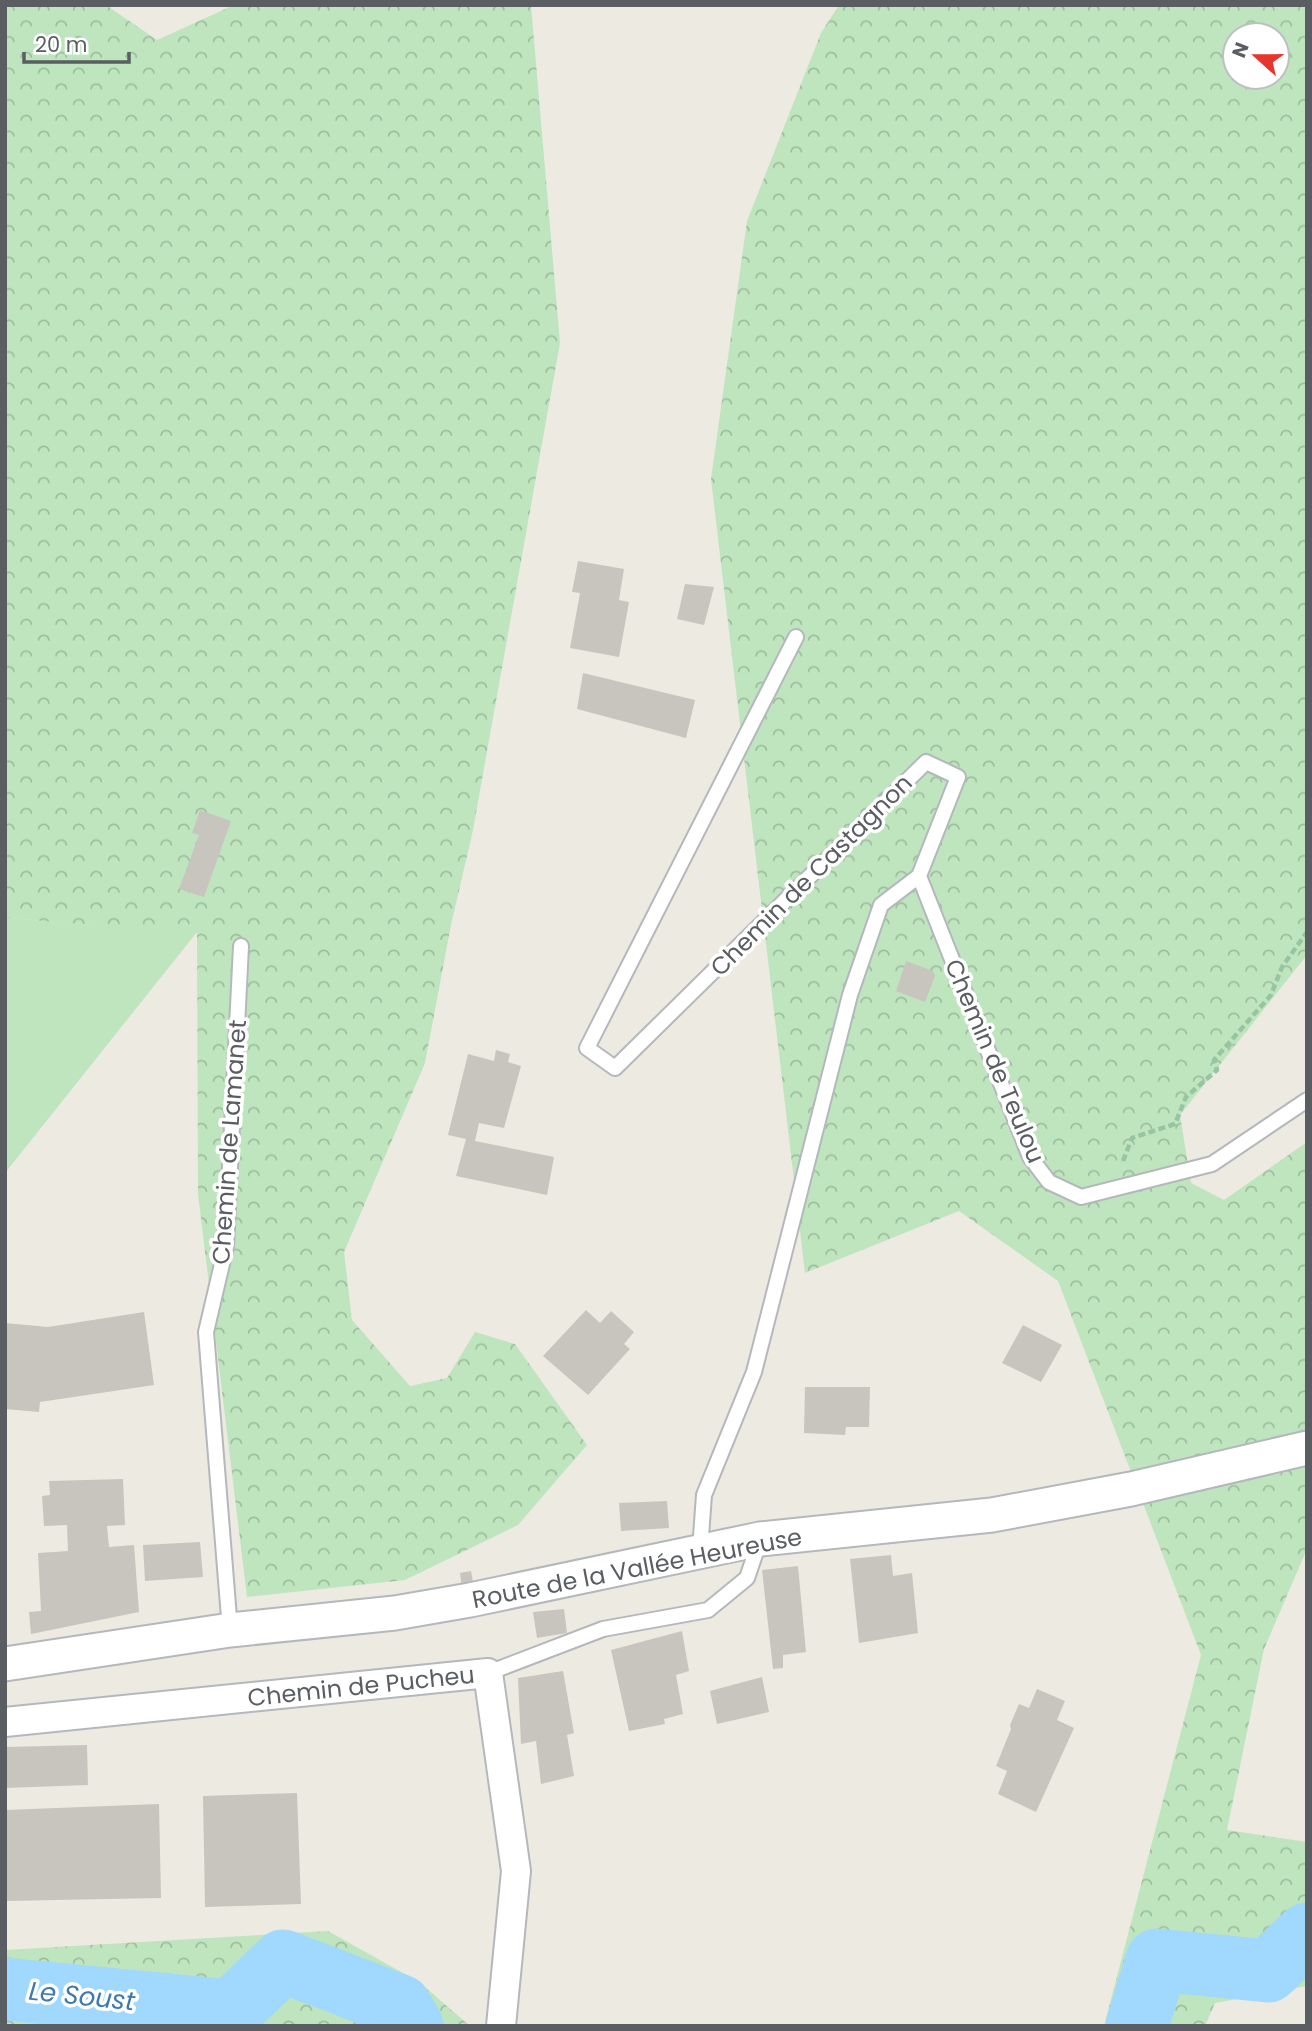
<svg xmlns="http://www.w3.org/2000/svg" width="1312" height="2031" font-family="Poppins,sans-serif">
  <defs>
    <pattern id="forest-crowns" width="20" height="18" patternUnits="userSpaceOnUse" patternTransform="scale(1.75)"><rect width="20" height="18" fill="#bfe5be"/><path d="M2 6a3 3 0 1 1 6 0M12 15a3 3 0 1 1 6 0" fill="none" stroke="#9ebd9e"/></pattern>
  </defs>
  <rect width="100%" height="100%" fill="#edeae1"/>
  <path fill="#bfe5be" d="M5 918 197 932 5 1173Z"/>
  <path fill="url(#forest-crowns)" fill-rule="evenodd" d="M5 5H106L157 40 234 5H531L560 343 473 830 451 925 425 1063 344 1252 352 1320 410 1386 447 1378 475 1332 515 1344 587 1445 518 1525 405 1580 247 1597 198 1194 197 933 5 918Z
    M839 5H1307V955L1180 1115 1191 1183 1224 1200 1307 1142V1549L1264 1649 1227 1830 1307 1842V1986L1215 2003 1205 2026H1104L1201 1655 1058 1281 959 1211 805 1273 711 479 747 221 821 33ZM1235 35H1277V77H1235Z
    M328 1931 419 1982 470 2026H5V1950Z"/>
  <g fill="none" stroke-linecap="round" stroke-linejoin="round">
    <path stroke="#a0d8fe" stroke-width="63" d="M5 1989 231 2011 283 1961 400 2006 412 2026
      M1137 2026 1157 1960 1268 1971 1307 1934"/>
  </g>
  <path fill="#c8c5bf" d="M578 561 624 569 619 600 629 602 619 657 570 648 580 593 572 592Z
    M685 584 714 587 704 625 677 619Z
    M583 673 695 700 686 738 577 709Z
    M200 810 231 821 204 897 179 889 199 835 192 833Z
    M906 961 933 971 935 976 925 1002 896 991Z
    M496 1050 510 1054 508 1062 521 1066 504 1128 479 1123 475 1141 554 1157 547 1195 456 1176 466 1139 448 1135 468 1054 494 1061Z
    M586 1310 600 1323 611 1311 634 1332 624 1344 630 1349 588 1395 543 1356Z
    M144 1312 154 1385 40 1402 39 1412 5 1409V1323L48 1327Z
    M1023 1325 1062 1345 1041 1382 1002 1363Z
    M805 1387H870L869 1427H846L845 1435 804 1433Z
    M123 1479 125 1525 107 1526 109 1547 134 1545 139 1612 31 1634 29 1612 41 1611 38 1553 68 1551 67 1525 44 1526 42 1496 50 1495 49 1481Z
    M667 1501 669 1528 621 1531 619 1503Z
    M200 1542 203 1577 145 1581 143 1545Z
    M891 1555 893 1576 912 1573 918 1633 859 1643 850 1559Z
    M798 1566 806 1652 783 1655V1668L773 1669 762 1570Z
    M471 1571 474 1588 462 1590 460 1573Z
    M564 1609 567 1633 537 1638 533 1612Z
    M682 1631 689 1671 676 1675 683 1714 664 1719 665 1724 629 1731 611 1650Z
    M563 1671 574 1733 567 1735 574 1776 541 1784 536 1741 521 1744 518 1678Z
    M762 1677 769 1712 717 1724 710 1691Z
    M1037 1689 1065 1701 1057 1720 1074 1728 1036 1812 998 1794 1007 1771 996 1766 1011 1729 1010 1725 1019 1704 1029 1708Z
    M87 1745 88 1785 5 1788V1747Z
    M297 1793 301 1904 205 1907 203 1796Z
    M159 1804 161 1898 5 1901V1810Z"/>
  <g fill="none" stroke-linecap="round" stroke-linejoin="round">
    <g stroke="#b4b8bc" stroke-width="18">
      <path id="service" d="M919 876 1030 1157 1049 1182 1081 1197 1212 1164 1307 1100
        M700 1550 704 1495 754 1372 850 995 881 905 919 876 958 777 926 762 615 1068 587 1048 796 637
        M230 1630 206 1332 226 1247 241 946
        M488 1673 603 1629 708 1610 747 1578 760 1540"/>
    </g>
    <g stroke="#b4b8bc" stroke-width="32">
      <path id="minor" d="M5 1722 488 1673 516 1871 501 2026"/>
    </g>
    <g stroke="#b4b8bc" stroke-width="37">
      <path id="tertiary" d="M5 1664 230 1630 395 1613 470 1600 760 1539 992 1515 1131 1489 1307 1448"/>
    </g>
    <path stroke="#97c5a2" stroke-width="4.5" stroke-dasharray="7 3.5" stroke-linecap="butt" d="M1123 1161 1132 1138 1175 1124 1186 1097 1217 1070 1214 1060 1271 995 1282 967 1307 932"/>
    <use href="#service" stroke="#fff" stroke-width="14"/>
    <use href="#minor" stroke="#fff" stroke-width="28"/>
    <use href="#tertiary" stroke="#fff" stroke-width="33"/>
  </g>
  <g text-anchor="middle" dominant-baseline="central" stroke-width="7" stroke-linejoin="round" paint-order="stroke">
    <g font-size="24" fill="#5a5e62" stroke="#fff">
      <text transform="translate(811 875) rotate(-45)">Chemin de Castagnon</text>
      <text transform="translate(995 1061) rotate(67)">Chemin de Teulou</text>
      <text transform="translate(229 1142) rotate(-86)">Chemin de Lamanet</text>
      <text transform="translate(637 1568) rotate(-11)">Route de la Vallée Heureuse</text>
      <text transform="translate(361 1686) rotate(-6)">Chemin de Pucheu</text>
    </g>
    <g font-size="26" font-style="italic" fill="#3e79af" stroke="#fff">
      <text transform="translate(82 1996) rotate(6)">Le Soust</text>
    </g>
  </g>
  <rect width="1312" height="2031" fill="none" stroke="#5a5e62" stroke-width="14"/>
  <g transform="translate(1256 56) rotate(291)"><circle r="33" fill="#ffffff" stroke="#bdbfc0" stroke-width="2"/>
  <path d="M0-5L12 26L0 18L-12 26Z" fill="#e7352d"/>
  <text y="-10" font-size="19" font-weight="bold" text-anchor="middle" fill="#5a5e62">N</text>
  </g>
  <path d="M24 52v10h105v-10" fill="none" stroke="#5a5e62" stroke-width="3.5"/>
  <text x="35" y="52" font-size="21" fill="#5a5e62" stroke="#ffffff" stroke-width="5" paint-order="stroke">20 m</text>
</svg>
